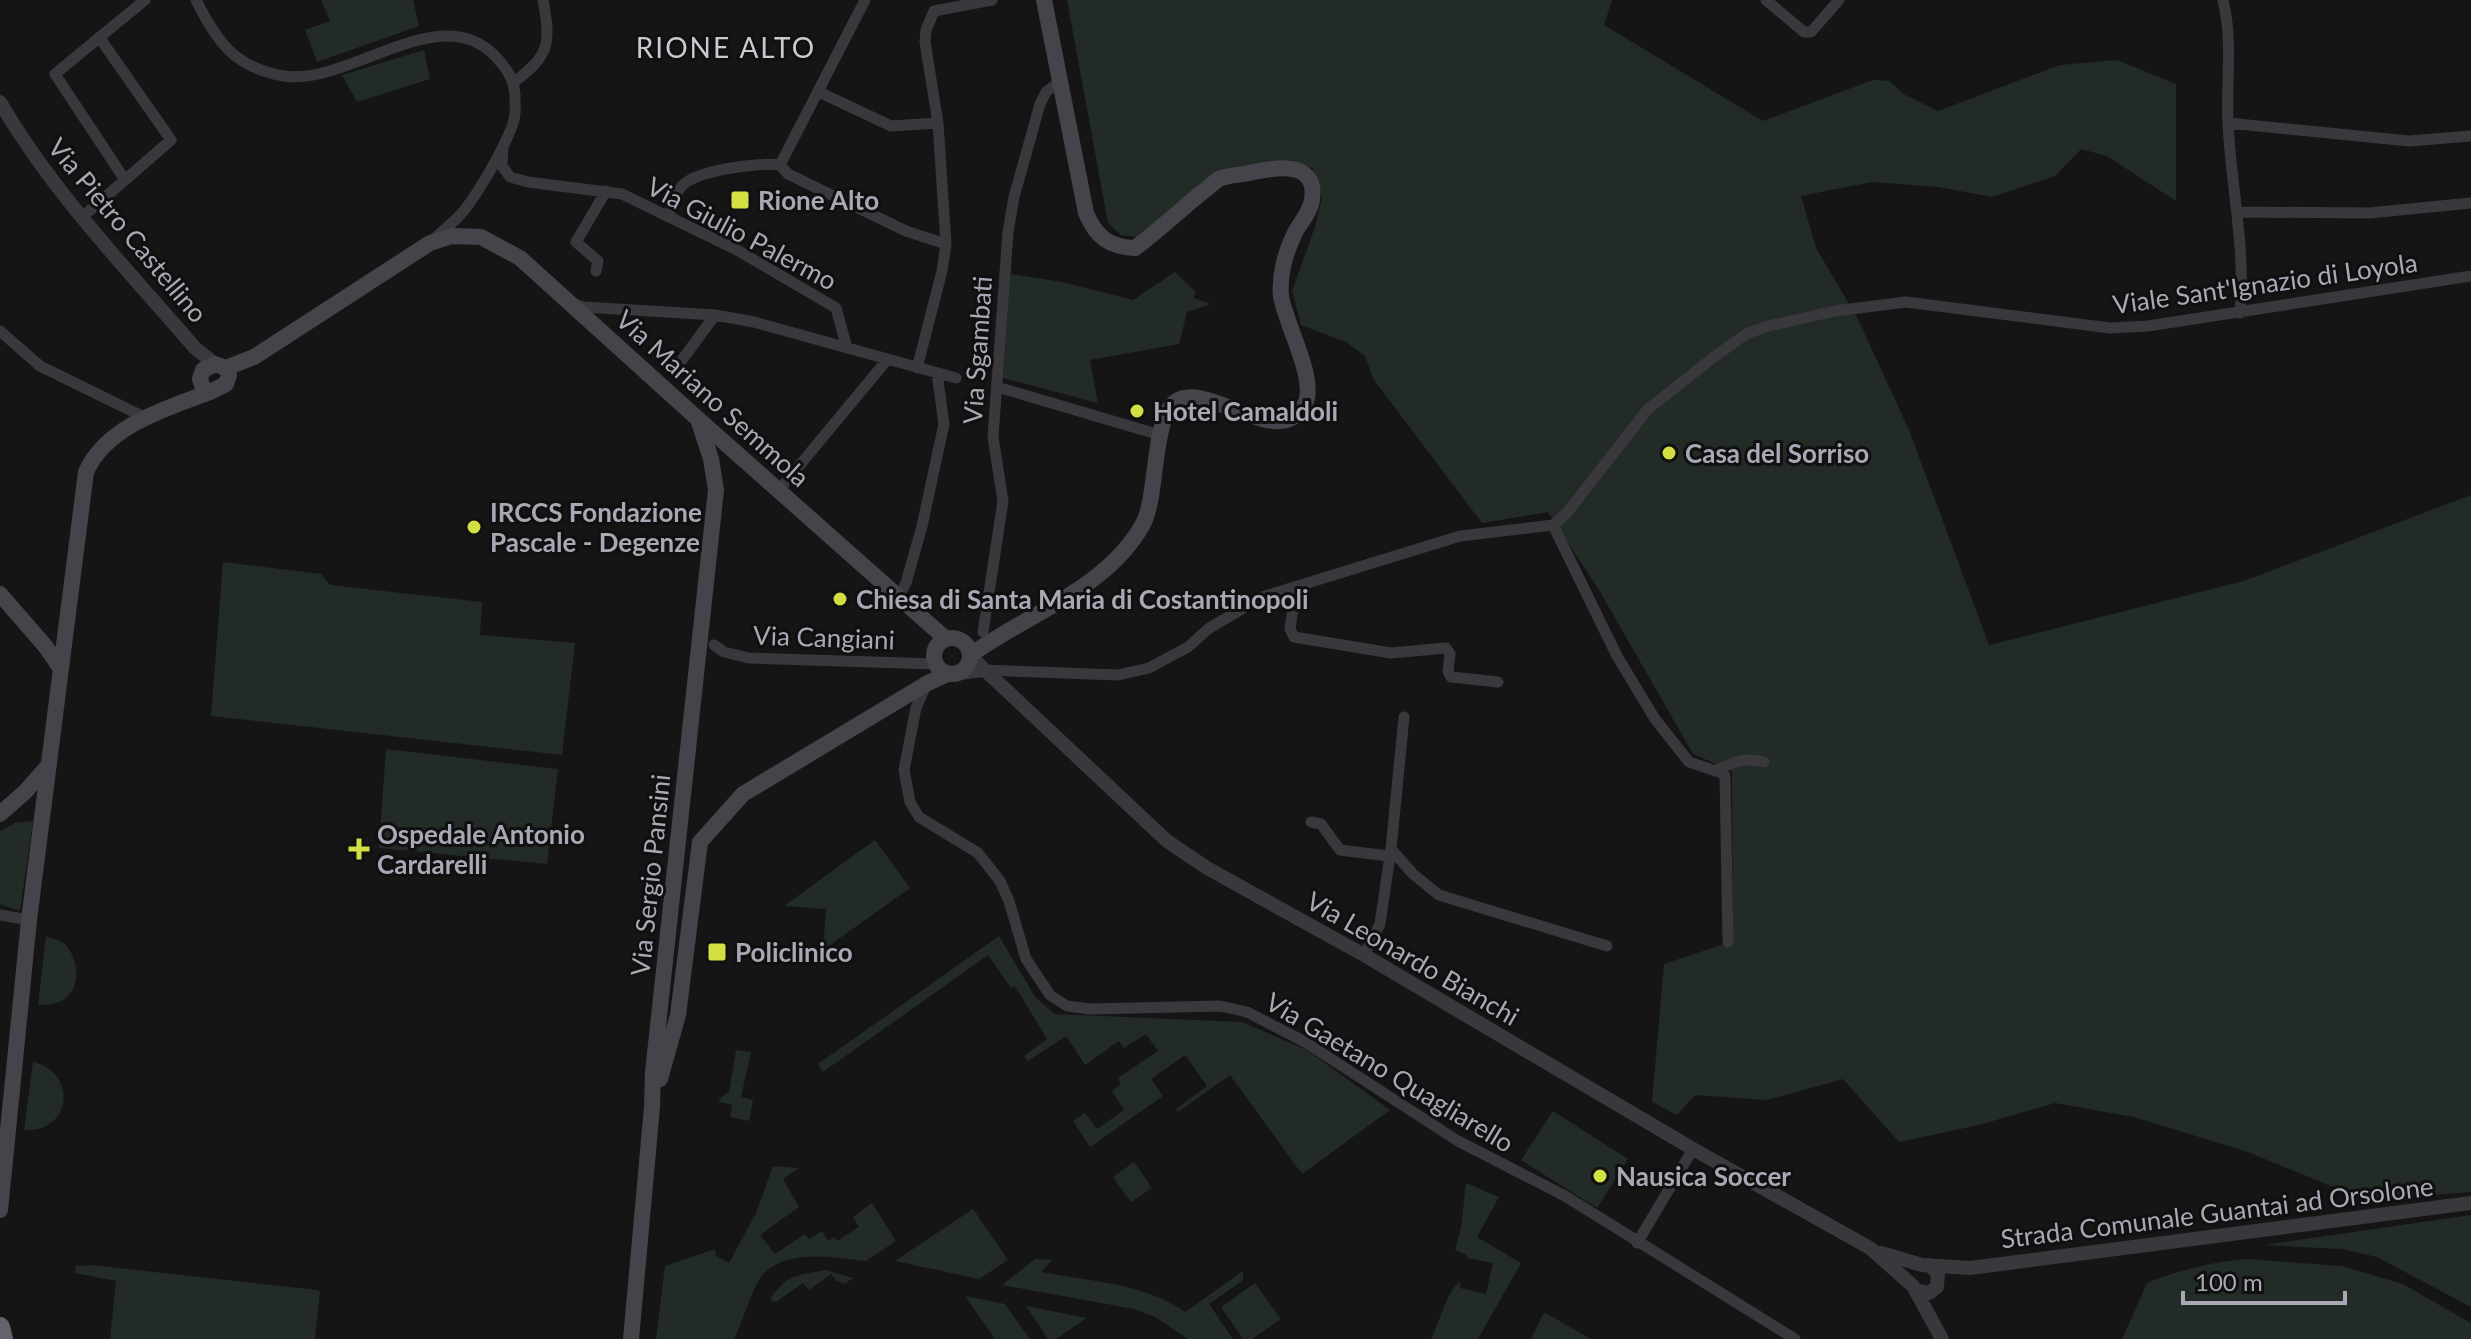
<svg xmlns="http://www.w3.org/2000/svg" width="2471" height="1339" font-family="Lato,sans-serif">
  <rect width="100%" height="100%" fill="#151516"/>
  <path fill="#232b27" d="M321 0H413L419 26 317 62 305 30 330 21Z
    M1067 0H1612L1604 25 1763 121 1873 80 1890 81 1903 94 1938 111 2060 65 2117 60 2176 84V201L2107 156 2081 149 2055 176 1992 197 1938 187 1872 182 1801 196 1816 248 1858 319 1909 430 1989 645 2244 581 2471 495V1192L2365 1200 2248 1152 2134 1117 2055 1103 1979 1125 1899 1142 1843 1079 1767 1100 1695 1095 1677 1115 1652 1102 1664 964 1733 941 1732 771 1693 754 1599 590 1548 512 1482 523 1374 380 1365 356 1346 342 1301 325 1292 291 1315 227 1322 197 1312 168 1289 160 1218 172 1139 237 1121 235 1108 223Z
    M424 50 430 79 357 102 342 75Z
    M1175 272 1195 291 1194 298 1211 304 1187 312 1179 344 1090 360 1098 403 1003 378 1010 274 1063 282 1133 300Z
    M223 562 321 574 330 585 482 602 480 635 575 643 562 755 211 716Z
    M386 749 558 769 547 864 379 848Z
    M33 821 20 911 0 904V831L15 823Z
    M875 840 910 888 823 950 826 909 784 906Z
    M46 936C51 938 59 940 64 943 77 956 82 982 68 996 61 1004 48 1005 38 1005Z
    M999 936 1035 997 1055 1014 1242 1022 1307 1050 1390 1110 1302 1174 1230 1075 1178 1112 1176 1109 1207 1086 1185 1055 1151 1079 1163 1096 1090 1147 1073 1121 1085 1113 1097 1129 1124 1110 1112 1091 1121 1084 1118 1078 1158 1051 1146 1034 1124 1048 1119 1041 1085 1065 1066 1036 1028 1061 1024 1056 1047 1039 1015 986 1011 988 988 955 823 1072 818 1064Z
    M736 1050 751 1052 741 1097 753 1100 749 1121 730 1117 732 1105 719 1102 720 1098 729 1092Z
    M33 1062C78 1072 72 1133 24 1130Z
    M1553 1111 1628 1159 1597 1208 1521 1160Z
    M1134 1162 1152 1188 1131 1202 1113 1177Z
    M773 1166 799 1168 783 1179 799 1207 760 1235 775 1254 805 1234 809 1239 822 1231 828 1241 834 1237 837 1241 859 1227 853 1217 872 1203 896 1241 866 1261C833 1257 780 1247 759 1280 751 1293 742 1323 734 1339H656L665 1266 715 1249 716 1256 729 1263 756 1213Z
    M1466 1183 1499 1197 1477 1237 1521 1263 1478 1339H1431C1440 1322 1446 1292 1460 1282V1288L1486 1294 1493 1263 1467 1258V1255L1455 1250 1461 1228Z
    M973 1209 1008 1260 979 1279 895 1261Z
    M2471 1215V1307L2377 1257 2341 1249 2264 1245Z
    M1035 1259 1052 1260 1041 1272C1089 1281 1144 1283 1185 1312L1243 1271V1280L1209 1304 1233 1339H1188L1155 1317 1134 1309 1002 1285Z
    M2246 1259 2342 1266 2403 1284 2471 1323V1339H2122L2147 1283C2178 1270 2212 1262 2246 1259Z
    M91 1265 317 1290 320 1292 315 1339H110L116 1281 75 1273 76 1266Z
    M826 1270 853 1278 844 1284 837 1281 831 1274 809 1290 803 1283 776 1302 770 1300C785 1275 798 1275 826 1270Z
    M1255 1283 1281 1319 1252 1339H1243L1221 1307Z
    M965 1296 1005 1304 1030 1339H995Z
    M1026 1306 1087 1318 1056 1339H1048Z
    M1544 1312 1591 1339H1531Z"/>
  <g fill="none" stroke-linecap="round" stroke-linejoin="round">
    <path stroke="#39383d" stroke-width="11" d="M196 0C217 42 235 68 284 76 348 86 437 0 493 54 505 66 514 78 515 95 515 104 516 112 514 120 508 142 476 198 460 215 452 224 442 231 433 240
      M1766 0 1804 32H1811L1839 0
      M2223 0C2233 41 2226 81 2228 123 2231 187 2246 249 2240 313
      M99 37 171 140 125 180
      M514 82C550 55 551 44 543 0
      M819 92 891 126 938 123
      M2228 123 2409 141 2471 136
      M503 146 502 166 510 177 528 182 622 194 737 250 836 308 847 348
      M780 165 865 0
      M2239 212 2369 213 2471 203
      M82 217 125 180 55 74 145 0
      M668 217C672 207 675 194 681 187 694 170 761 162 780 165L788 174 906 231 946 244
      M596 271 598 261 576 242 606 191
      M571 303 584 307 715 315 754 322 956 378
      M0 331 40 366 146 418
      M679 364 715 315
      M917 368 942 271 946 244 938 123 925 42 926 30 934 11 992 0
      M1004 389 1160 435
      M779 490 887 360
      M1553 525 1617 656 1655 719 1689 762 1722 773 1725 776 1728 942
      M1296 587 1290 629 1294 637 1391 653 1446 648 1450 654 1448 671 1451 677 1498 682
      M899 596 906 583 922 526 944 424 937 373
      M983 632 1003 501 993 437 1008 232 1014 197 1040 104 1046 92 1059 82
      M714 645 724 652 749 658 936 664
      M983 670 1118 675 1149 668 1188 647 1208 629 1262 597 1460 536 1553 525 1566 514 1648 409 1714 357 1746 334 1768 326 1835 311 1906 302 2110 328 2148 326 2471 276
      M926 685 916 708 904 770 910 802 919 817 978 853 1000 881 1009 901 1026 959 1050 995 1067 1006 1090 1009 1220 1006 1247 1012 1305 1042 1458 1141 1565 1196 1795 1339
      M1715 771C1733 762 1744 757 1764 762
      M1311 822 1321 824 1340 850 1388 856
      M1391 849 1413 874 1439 895 1607 946
      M0 915 29 920
      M1364 955 1380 924 1391 849 1404 717
      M1637 1243 1693 1149"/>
    <path stroke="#39383d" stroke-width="14" d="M0 102C53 193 127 269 195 348L215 364
      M971 657 1167 841 1207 868 1364 955 1693 1149 1870 1248 1913 1286 1942 1339
      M960 673 983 670
      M1881 1253 1922 1265 1970 1268 2471 1203
      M1916 1290 1929 1293 1937 1287 1938 1273 1929 1265"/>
    <path stroke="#45444a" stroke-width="16" d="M226 368 254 357 430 243 452 236 481 237 520 258 698 419 946 639
      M203 388 200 379 203 370 215 364 226 368
      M203 388 210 392 226 384 229 375 226 368
      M0 594 46 647 61 669
      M934 656a18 18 0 1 1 36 0a18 18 0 1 1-36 0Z
      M971 655C1028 613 1107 589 1143 524 1158 496 1152 420 1175 402 1206 379 1278 451 1304 406 1319 382 1285 324 1281 296 1279 277 1285 254 1293 237 1298 224 1310 214 1312 200 1318 158 1272 168 1249 173 1240 175 1228 175 1219 179 1213 183 1206 190 1200 194 1178 212 1158 231 1135 248 1109 247 1096 237 1086 213L1044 0
      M0 814 25 792 47 767
      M660 1079 678 1015 700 842 743 794 926 684 947 674
      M0 1210 29 920 86 472C106 426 167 408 210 392
      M631 1339 652 1107 653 1072 716 490 711 459 698 419"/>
    <path stroke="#64626b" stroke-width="20" d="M0 1327 3 1339"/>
  </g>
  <g fill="#d3e043" stroke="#101011" stroke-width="3">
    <rect x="730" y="190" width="20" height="20" rx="4"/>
    <circle cx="1137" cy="411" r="8"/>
    <circle cx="1669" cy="453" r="8"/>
    <circle cx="474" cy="527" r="8"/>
    <circle cx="840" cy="599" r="8"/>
    <path d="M355 837h8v8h8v8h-8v8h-8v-8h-8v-8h8z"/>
    <rect x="707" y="942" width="20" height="20" rx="4"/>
    <circle cx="1600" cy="1176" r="8"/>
  </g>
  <g text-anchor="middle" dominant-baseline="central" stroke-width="6" stroke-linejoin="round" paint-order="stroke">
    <g font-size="26" font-weight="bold" fill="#a9a8b5" stroke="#101011" text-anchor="start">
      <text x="758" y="200">Rione Alto</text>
      <text x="1153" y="411">Hotel Camaldoli</text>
      <text x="1685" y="453">Casa del Sorriso</text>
      <text x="490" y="512">IRCCS Fondazione<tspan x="490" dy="30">Pascale - Degenze</tspan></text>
      <text x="856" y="599">Chiesa di Santa Maria di Costantinopoli</text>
      <text x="377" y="834">Ospedale Antonio<tspan x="377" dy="30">Cardarelli</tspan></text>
      <text x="735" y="952">Policlinico</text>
      <text x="1616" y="1176">Nausica Soccer</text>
    </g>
    <g font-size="26" fill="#a9a8b5" stroke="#101011">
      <text transform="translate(128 230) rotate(50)">Via Pietro Castellino</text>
      <text transform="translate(742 233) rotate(28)">Via Giulio Palermo</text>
      <text transform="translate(2265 283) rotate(-8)">Viale Sant'Ignazio di Loyola</text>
      <text transform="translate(977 350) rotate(-86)">Via Sgambati</text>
      <text transform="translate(713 398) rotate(42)">Via Mariano Semmola</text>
      <text transform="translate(824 637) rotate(2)">Via Cangiani</text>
      <text transform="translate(650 875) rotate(-84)">Via Sergio Pansini</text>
      <text transform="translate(1413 958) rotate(30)">Via Leonardo Bianchi</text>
      <text transform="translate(1390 1072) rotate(31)">Via Gaetano Quagliarello</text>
      <text transform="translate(2217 1212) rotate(-7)">Strada Comunale Guantai ad Orsolone</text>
    </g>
    <g font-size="28" letter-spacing="2" fill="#cac8d1" stroke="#101011">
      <text x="726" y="47">RIONE ALTO</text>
    </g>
  </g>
  <path d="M2183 1291v12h162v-12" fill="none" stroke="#a9a8b5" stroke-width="4"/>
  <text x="2195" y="1291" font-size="24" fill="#a9a8b5" stroke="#101011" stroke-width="6" paint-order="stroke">100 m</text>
</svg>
